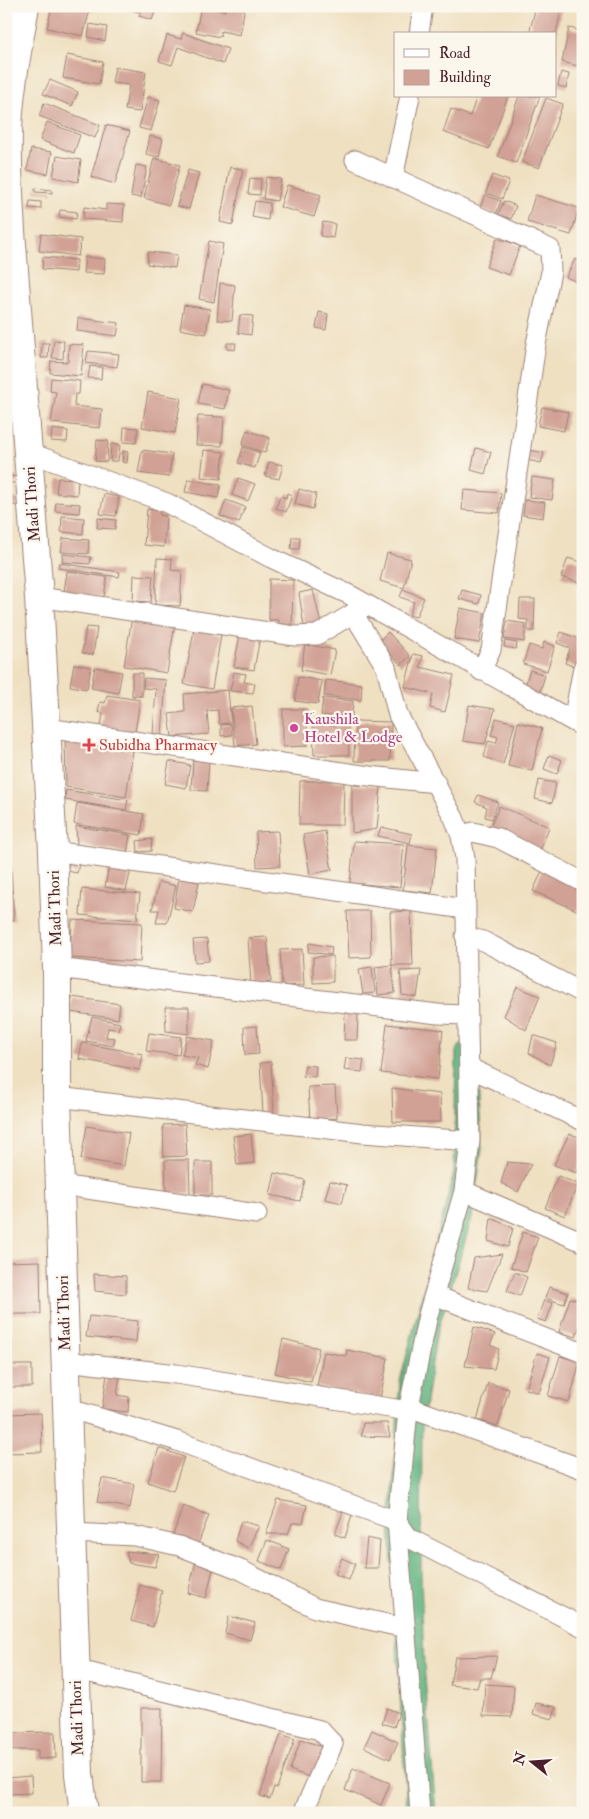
<svg xmlns="http://www.w3.org/2000/svg" width="589" height="1819" font-family="'IM FELL Double Pica',serif">
  <rect width="100%" height="100%" fill="#fbf7ec"/>
  <filter id="ink" filterUnits="userSpaceOnUse"><feTurbulence type="fractalNoise" baseFrequency=".02" numOctaves="2"/><feDisplacementMap in="SourceGraphic" scale="10" xChannelSelector="R" yChannelSelector="G"/><feConvolveMatrix kernelMatrix="1 2 1 2 8 2 1 2 1" color-interpolation-filters="sRGB"/></filter>
  <filter id="wash" filterUnits="userSpaceOnUse"><feTurbulence type="fractalNoise" baseFrequency=".0096" numOctaves="4" result="noise"/><feDisplacementMap in="SourceGraphic" scale="20" xChannelSelector="R" yChannelSelector="G"/><feGaussianBlur stdDeviation="1.12" result="paint"/><feColorMatrix in="noise" values="0 0 0 0 0 0 0 0 0 0 0 0 0 0 0 0 0 1.4 0 .05"/><feComposite in="paint" operator="in"/></filter>
  <g filter="url(#wash)">
    <rect width="100%" height="100%" fill="#efe0c1"/>
    <path fill="#65b683" stroke="#586a57" d="M475 1025 482 1150 472 1218 436 1337 422 1428 421 1573 424 1664 436 1813H407L390 1527 400 1381 454 1172 456 1051Z"/>
    <g id="blocks">
      <path fill="#d1a195" d="M52 6H91L83 36 47 28Z
        M120 6H140L138 12Z
        M142 6H157L152 20 139 16Z
        M201 6 225 11 226 6H245L240 35 221 31 220 37 196 32Z
        M536 6 562 7 556 34H529Z
        M6 8 9 9 8 26H6Z
        M90 24 107 27 105 41 88 37Z
        M569 28 583 31 578 66 562 62Z
        M183 33 228 49 223 64 178 47 172 65 159 61 167 35 181 39Z
        M67 55 103 62 99 84 63 78Z
        M115 67 146 72 140 112 125 110 129 85 112 83Z
        M561 72 569 74 566 88 558 86Z
        M50 80 78 92 72 106 43 94Z
        M477 96H508L489 149 443 132 451 109 470 116Z
        M519 96H540L516 163 498 156Z
        M148 97 160 100 151 131 139 128Z
        M546 98 563 104 539 168 522 162Z
        M44 103 100 125 95 138 39 116Z
        M47 122 80 135 74 153 40 140Z
        M106 125 130 131 115 184 91 177Z
        M150 136 163 139 159 157 146 154Z
        M31 149 52 152 48 174 27 170Z
        M57 156 81 160 78 182 53 177Z
        M154 158 180 165 169 205 144 198Z
        M136 165 147 167 141 198 131 196Z
        M230 167 243 169 233 225 220 222Z
        M188 170 199 173 189 209 177 206Z
        M492 175 509 181 502 199 486 193Z
        M266 177 281 179 277 201 263 199Z
        M250 178 261 179 260 195 248 194Z
        M287 185 321 195 314 217 280 207Z
        M35 188 52 190V193L35 192Z
        M485 195 501 201 496 214 480 208Z
        M535 195 579 208 571 235 527 222Z
        M30 201 41 202V209L29 208Z
        M255 201 270 203 268 220 252 217Z
        M504 201 516 206 511 219 498 214Z
        M106 204 124 205 123 222 83 219 84 207 106 210Z
        M60 210 77 212 76 219 59 217Z
        M323 222 335 224 333 238 320 236Z
        M41 234 81 239 78 256 39 251Z
        M497 238 520 246 509 275 486 267Z
        M209 241 223 244 214 302 199 299Z
        M148 252 177 255 175 268 147 264Z
        M43 257 77 260 76 272 42 269Z
        M85 257 105 259 104 274 83 273Z
        M575 259 583 262V285L566 277Z
        M220 283 235 285 232 321 217 320Z
        M184 305 210 309 206 334 180 329Z
        M319 312 328 314 326 330 316 328Z
        M240 315 253 316 251 335 238 333Z
        M78 318 119 323 117 336 77 331Z
        M54 340 64 341 63 359 52 358Z
        M42 343H49L48 358H41Z
        M227 343H236L235 350 227 349Z
        M69 344 84 345 81 376 50 373 51 361 68 362Z
        M88 351 119 354 117 367 86 363Z
        M90 366 102 367 101 379 88 378Z
        M51 378 80 381 79 394H75L74 406 102 409 100 428 51 423 56 392 50 391Z
        M202 384 229 390 225 409 198 404Z
        M148 392 181 398 175 433 142 427Z
        M542 407 568 412 564 431 538 426Z
        M198 416 224 417 222 446 196 445Z
        M124 427 138 428 136 443 123 442Z
        M52 429 68 431 67 442 51 441Z
        M247 430 270 438 265 453 242 445Z
        M97 440 108 441 107 462 95 461Z
        M111 444 120 445 118 461H110Z
        M243 447 260 453 255 468 238 463Z
        M476 448 491 452 485 474 471 470Z
        M525 449 544 453 541 463 522 459Z
        M142 450 172 454 169 477 138 473Z
        M204 450 224 452 221 479 201 477Z
        M123 451 128 452 127 463 122 462Z
        M269 462 283 465 279 479 265 476Z
        M9 476 17 477 16 483H9Z
        M532 477 555 480 552 500 529 497Z
        M58 478 78 479 77 495 56 493Z
        M238 478 255 484 248 501 232 495Z
        M188 479 221 485 218 498 185 492Z
        M299 489 316 494 313 509 295 504Z
        M464 490 501 493 499 513 462 510Z
        M287 493 292 495 286 512 276 508 280 496 286 498Z
        M104 494 119 497 116 516 100 514Z
        M17 498 18 505 7 506 6 500Z
        M226 500 245 507 239 523 220 516Z
        M525 500 545 502 543 518 523 515Z
        M56 502 80 504 79 513 55 511Z
        M582 507H583V520L579 519Z
        M147 509 160 511V515L166 516 164 547 144 545Z
        M62 516 84 518 83 534 61 532Z
        M98 518 116 520 115 529 97 528Z
        M292 537H300L299 549H291Z
        M63 538 89 540 88 554 61 552Z
        M387 553 411 559 404 588 380 581Z
        M63 554 91 557 90 564 62 562Z
        M157 558 172 559 171 570 182 571 180 606 155 605Z
        M568 558 583 563V584L561 577Z
        M59 563 120 572 119 577 58 568Z
        M67 571 107 577 104 597 64 592Z
        M134 575 153 576 151 602 133 601Z
        M269 579 293 580 292 628H279V620H269Z
        M403 589 424 598 416 617 409 615 414 602 400 597Z
        M313 590 321 624 304 627 299 593Z
        M462 590 481 595 479 604 459 599Z
        M520 599H535L534 631H528V620L519 619Z
        M460 608 485 613 479 643 454 639Z
        M132 617 175 624 167 673 124 666Z
        M507 621 526 624 524 642 504 639Z
        M86 627 97 628 93 655 82 653Z
        M194 630 221 635 212 689 184 684Z
        M388 632 410 656 401 665 379 641Z
        M561 632 583 640V653L578 668 565 663 570 648 557 643Z
        M240 634 260 637 254 670 234 667Z
        M505 641 517 643 516 649 504 647Z
        M544 642 555 646 547 671 523 664 529 645 542 649Z
        M305 644 335 650 330 675 301 670Z
        M413 654 423 656 420 667 454 675 445 712 430 708 433 694 405 687Z
        M74 664 91 667 87 689 70 686Z
        M95 667 122 672 118 693 91 688Z
        M530 670 545 675 539 696 523 691Z
        M234 672 246 674 244 682 255 684 253 693 230 691Z
        M132 673H142V696H132Z
        M298 677 322 681 318 704 295 701Z
        M144 678 166 680 162 735 153 734 156 689 143 688Z
        M326 680 362 684 361 700 324 696Z
        M228 690 231 723 219 724 218 710 207 711 209 734 172 737 169 714 185 712 184 694Z
        M107 695 140 700 135 732 101 726 103 713 98 712 100 702 105 703Z
        M323 698 353 701 352 718 321 715Z
        M469 705 495 709 485 744 463 741Z
        M252 706 256 744 235 746 231 708Z
        M283 709H307V746L283 747Z
        M496 718 515 723 503 764 484 757 488 741 496 743 498 737 491 735Z
        M355 721 391 722 390 761H354Z
        M518 722 542 728 532 771 508 766Z
        M231 724 232 735 221 736V725Z
        M313 725H348L349 755H314Z
        M65 736 133 751 126 797 66 787Z
        M549 755 562 760 557 774 544 769Z
        M193 760 209 761 207 791 191 790Z
        M169 761 190 765 186 788 165 784Z
        M539 780 556 783 552 803 535 799Z
        M300 781H344L343 825H299Z
        M6 785 14 920H6Z
        M352 785 381 786 377 829 352 833Z
        M66 790 128 800 126 810 65 800Z
        M478 795 498 802 492 819 485 817 487 807 475 802Z
        M77 803 144 814 141 835 74 824Z
        M499 806 549 827 540 851 489 830Z
        M76 826 130 835 127 853 77 845Z
        M381 827 412 834 410 843 378 836Z
        M278 831 280 866 257 867 256 832Z
        M325 831 332 870 310 874 303 835Z
        M152 839 151 851 138 852 137 841Z
        M354 841 404 844 400 887 350 883Z
        M408 845 437 848 432 893 403 890Z
        M70 857 80 859 77 873 67 871Z
        M109 864 131 869 126 891 105 887Z
        M543 869 583 888V913L533 891Z
        M179 878 199 882 193 912 174 908Z
        M159 882 176 886 167 923H156L159 910H152Z
        M82 889 140 894 137 920 80 915Z
        M347 911H370L371 957 349 958Z
        M411 911 413 965H392L390 912Z
        M72 920 142 923 140 962 70 958Z
        M267 937 271 982 251 984 248 938Z
        M207 939 209 961 195 962 193 940Z
        M309 943 332 947 331 955 308 952Z
        M302 949 304 985 282 986 280 950Z
        M333 956V982L313 983V957Z
        M392 965 395 993 378 995 375 967Z
        M372 967 375 993 363 994 359 969Z
        M421 970 417 997 402 995 400 971Z
        M517 987 540 996 526 1030 504 1016Z
        M72 997 120 1004 118 1019 70 1012Z
        M165 1007H189V1034L166 1031Z
        M345 1013H358L357 1040H344Z
        M92 1017 120 1023 118 1030 108 1028 106 1037 115 1038 113 1046 86 1041Z
        M387 1024 443 1030 438 1079 381 1073Z
        M257 1026 259 1054 245 1055 244 1027Z
        M149 1033 181 1037 179 1055 146 1051Z
        M533 1035 557 1043 550 1065 529 1053Z
        M187 1036 214 1041 208 1069 195 1065 198 1058 182 1055Z
        M82 1043 143 1054 140 1070 79 1059Z
        M346 1058 364 1060 362 1072 344 1070Z
        M271 1062 274 1114H263L260 1063Z
        M305 1065 316 1066 315 1077 303 1076Z
        M335 1086 337 1118 310 1120 308 1087Z
        M392 1088 440 1094 441 1122H393Z
        M185 1124 187 1156 164 1157 163 1125Z
        M87 1126 129 1133 124 1166 81 1159Z
        M251 1134 254 1163 237 1165 233 1136Z
        M569 1134 583 1138V1157L577 1173 554 1165Z
        M165 1160H189L190 1193 166 1194Z
        M195 1162H212V1195H195Z
        M507 1162 531 1164 518 1192 501 1183Z
        M275 1173 305 1180 300 1201 270 1195Z
        M558 1176 578 1184 565 1216 545 1208Z
        M330 1181 347 1185 342 1203 325 1199Z
        M491 1218 513 1228 508 1247 488 1241Z
        M523 1232 538 1237 526 1272 511 1267Z
        M502 1254 487 1291 468 1288 474 1258Z
        M40 1261 41 1314H6V1262Z
        M515 1272 527 1277 520 1296 507 1291Z
        M94 1274 126 1276V1294L95 1291Z
        M549 1287 568 1293 564 1304 545 1298Z
        M570 1298 583 1302V1317L576 1337 559 1332Z
        M544 1300 553 1303 546 1322 537 1319Z
        M89 1316 138 1321 136 1342 86 1337Z
        M474 1327 495 1334 490 1345 499 1349 494 1369 465 1366Z
        M12 1339V1365H32V1387H6V1340Z
        M283 1339 319 1348 311 1382 275 1373Z
        M347 1350 388 1358 380 1399 317 1386 324 1352 346 1356Z
        M537 1353 550 1357 539 1393 526 1389Z
        M560 1356 580 1362 569 1402 548 1396Z
        M107 1374 120 1376 117 1395 129 1397 128 1412 102 1409Z
        M488 1383 509 1389 498 1426 477 1420Z
        M41 1413 42 1452 6 1453V1414Z
        M363 1423H387L390 1437 361 1436Z
        M159 1448 184 1457 173 1491 148 1482Z
        M102 1478 134 1484 130 1508 97 1502Z
        M278 1500 307 1505 303 1523H292L288 1534H266Z
        M183 1506 209 1515 198 1544 173 1535Z
        M343 1512 352 1515 345 1538 335 1534Z
        M241 1521 259 1526 248 1548 235 1541Z
        M367 1538 380 1541 378 1568H364Z
        M267 1540 289 1549 281 1570 259 1561Z
        M126 1551 159 1554 155 1567 129 1563Z
        M342 1558 355 1564 349 1580 335 1574Z
        M196 1561 214 1565 206 1598 188 1593Z
        M140 1585 162 1591 153 1627 131 1621Z
        M229 1616 255 1623 250 1640 225 1633Z
        M497 1656 491 1678H480L477 1688 450 1685 455 1657Z
        M485 1684 514 1686 512 1717 483 1716Z
        M536 1703 556 1707 553 1719 533 1714Z
        M141 1708H162L161 1782H141Z
        M387 1708 399 1713 394 1727 382 1723Z
        M372 1730 398 1742 390 1759 364 1747Z
        M55 1732 56 1758 38 1759V1750H6V1733Z
        M281 1734 295 1739 277 1788 274 1787 270 1799 260 1796Z
        M301 1739 325 1748 314 1779 290 1770Z
        M353 1768 390 1783 381 1805 345 1790Z
        M31 1776 32 1793 8 1794 7 1778Z"/>
    </g>
  </g>
  <g filter="url(#ink)">
    <use href="#blocks" fill-opacity="0" stroke="#9c8076" stroke-width="1"/>
    <g fill="none" stroke-linecap="round" stroke-linejoin="round">
      <g stroke="#9c8076" stroke-width="21">
        <path id="street" d="M419 34 423 6
          M355 160 550 249 551 272 536 344 491 650 481 671
          M393 178 410 96
          M28 452 167 503 271 558 350 595 583 727
          M39 597 295 636 317 635 364 607
          M353 613 386 667 398 715 454 818 461 836 465 858 470 1141 464 1191 428 1315 408 1411 397 1521 420 1813
          M573 721 583 668
          M47 728 369 776 436 783
          M461 836 473 832 498 838 583 882
          M53 851 465 909
          M465 936 483 941 583 993
          M57 968 438 1014 466 1015
          M470 1068 583 1121
          M57 1097 363 1133 470 1141
          M60 1185 257 1214
          M464 1191 583 1242
          M434 1295 583 1353
          M66 1361 176 1374 408 1411
          M409 1407 583 1469
          M67 1408 177 1441 397 1521 409 1538 583 1627
          M71 1533 135 1536 179 1546 241 1570 315 1608 405 1628
          M75 1672 91 1673 320 1730 333 1744 303 1813"/>
      </g>
      <g stroke="#9c8076" stroke-width="30">
        <path id="secondary" d="M25 6C18 47 9 90 8 131 7 165 9 198 11 231L39 597 53 851 57 968V1097L79 1774 84 1813"/>
      </g>
      <use href="#street" stroke="#fff" stroke-width="19"/>
      <use href="#secondary" stroke="#fff" stroke-width="28"/>
    </g>
  </g>
  <circle fill="#d1479c" stroke="#fbf7ec" stroke-width="2" cx="294" cy="728" r="5"/>
  <path fill="#e0444e" stroke="#fbf7ec" stroke-width="2" d="M86.5 737.5h5v5h5v5h-5v5h-5v-5h-5v-5h5z"/>
  <g text-anchor="middle" dominant-baseline="central" stroke-width="4.5" stroke-linejoin="round" paint-order="stroke">
    <g font-size="16" fill="#4a1f2b" stroke="#fbf7ec">
      <text transform="translate(32 504) rotate(-94)">Madi Thori</text>
      <text transform="translate(55 908) rotate(-92)">Madi Thori</text>
      <text transform="translate(64 1313) rotate(-92)">Madi Thori</text>
      <text transform="translate(77 1718) rotate(-92)">Madi Thori</text>
    </g>
    <g font-size="16" fill="#b23c85" stroke="#fbf7ec" text-anchor="start">
      <text x="304" y="719">Kaushila<tspan x="304" dy="18">Hotel &amp; Lodge</tspan></text>
    </g>
    <g font-size="16" fill="#be3a42" stroke="#fbf7ec" text-anchor="start">
      <text x="99" y="745">Subidha Pharmacy</text>
    </g>
  </g>
  <rect width="589" height="1819" fill="none" stroke="#fbf7ec" stroke-width="25"/>
  <rect x="394" y="32" width="162" height="65" fill="#fbf7ec" stroke="#b4a19f"/>
  <rect x="404" y="49" width="25" height="8" fill="#ffffff" stroke="#b4a19f"/>
  <text x="439" y="58" font-size="15" fill="#4a1f2b">Road</text>
  <rect x="404" y="70" width="25" height="15" fill="#d1a195" stroke="#b4a19f"/>
  <text x="439" y="82" font-size="15" fill="#4a1f2b">Building</text>
  <g transform="translate(532 1762) rotate(287)" stroke="#fbf7ec" stroke-width="4" paint-order="stroke">
  <path d="M0-4L9 19L0 12L-9 19Z" fill="#4a1f2b"/>
  <text y="-8" font-size="14" font-weight="bold" text-anchor="middle" fill="#4a1f2b">N</text>
  </g>
</svg>
